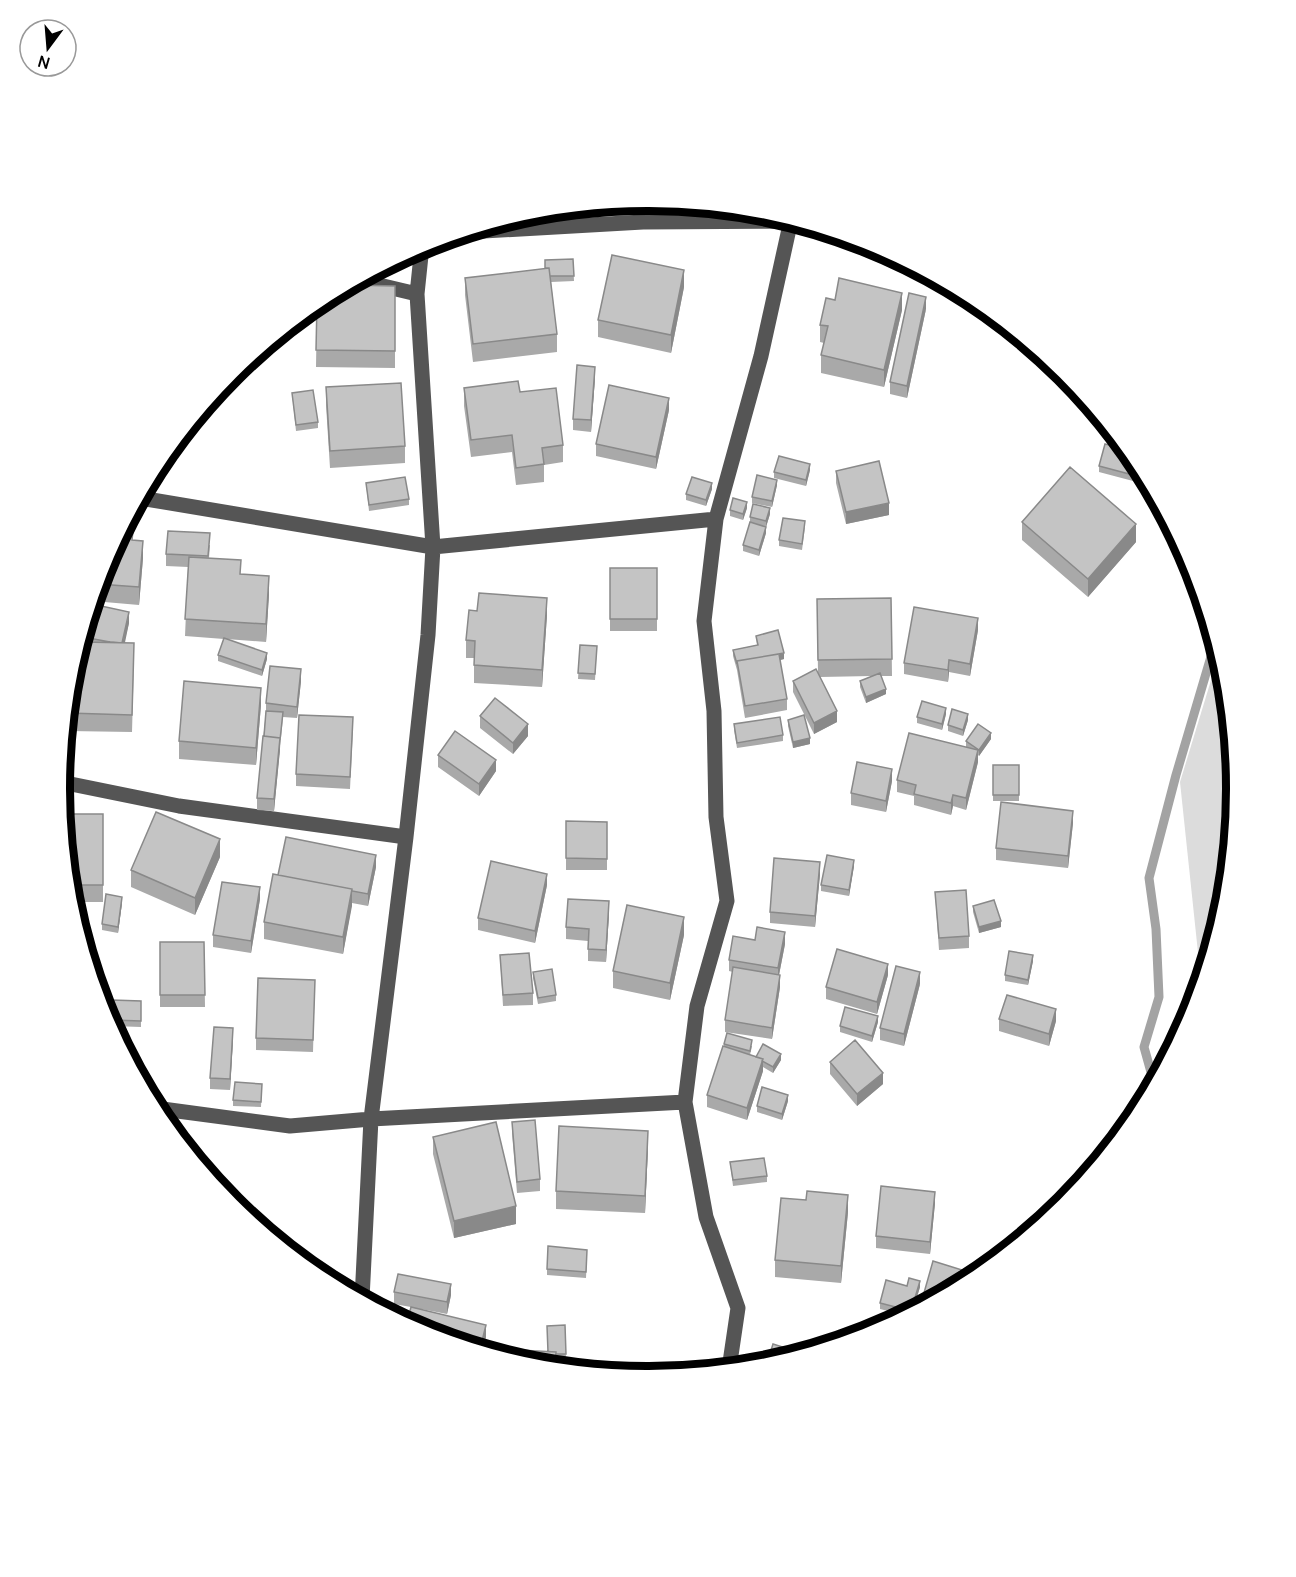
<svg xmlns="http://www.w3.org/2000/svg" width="1296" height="1577" font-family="Manrope,sans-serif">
  <rect width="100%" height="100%" fill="#fff"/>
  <path fill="#dcdcdc" d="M1219 654 1225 674 1236 789 1225 904 1201 981 1180 782Z"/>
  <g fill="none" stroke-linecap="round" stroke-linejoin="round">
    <path stroke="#a3a3a3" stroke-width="9" d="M1154 1083 1144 1047 1159 997 1156 929 1149 878 1176 775 1215 643"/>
    <path stroke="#555" stroke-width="15" d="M466 232 643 222 791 221 803 224
      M358 280 417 294
      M140 498 433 547 716 519
      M61 782 179 806 406 837
      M155 1108 290 1126 371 1119 685 1102
      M362 1299 371 1119 406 837 428 635 433 547 417 294 422 246
      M729 1369 738 1308 706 1217 685 1102 697 1006 727 901 716 817 714 711 704 621 716 519 761 356 791 220"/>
  </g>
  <path fill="#a9a9a9" d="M573 259 574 281 551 282 557 334V352L473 362 465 295V278L545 269Z
    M395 286V368L316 367 317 303Z
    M684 287 671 353 598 337V320Z
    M835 300 902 310 884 387 821 373V355L824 343 820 342V325Z
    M926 309 907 398 890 394V382Z
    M595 378 591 432 573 430V419Z
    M326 387 405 446V463L330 468 326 405Z
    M464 388 520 392 563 445V462L544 465V482L516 485 512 452 471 457 464 406Z
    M292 393 318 422V428L296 431Z
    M669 410 656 469 596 456V444Z
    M1137 462 1133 481 1099 472V466Z
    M810 470 806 486 774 478V472Z
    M836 471 889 515 846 524 836 483Z
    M366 483 409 499V505L369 511Z
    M777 485 772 507 752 503V497Z
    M712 489 706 506 686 500V494Z
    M747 508 743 520 730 516V510Z
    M770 514 766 527V533L759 556 743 551V545L750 522V517Z
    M1022 522 1136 542 1088 597 1022 540Z
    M805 527 802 550 779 546V540Z
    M134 540 143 558 139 605 93 601 105 563Z
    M210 545 209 558 241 574 269 594 266 642 226 639 267 659 262 676 218 661V655L224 639 185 636 188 567 166 566V554Z
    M610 568H657V631H610Z
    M891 598 892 676H881L886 694 866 703 860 687V681L872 676 820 677 837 722 814 734 793 692V681L818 673 817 599Z
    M92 604 129 623 124 643 134 660 132 732 68 731 69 701 71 673Z
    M547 615 542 687 474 683V658H466V640Z
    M978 630 970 676 949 672 948 682 904 674V663Z
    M756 636 784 659 780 660 787 699V710L745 718 737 670 733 656V650L757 645Z
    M580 645 597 646 595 680 578 679Z
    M301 681 297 718 283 717 274 811 257 810V798L266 711V703Z
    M261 705 256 765 179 759V741Z
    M946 714 942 730 917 723V717Z
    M480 716 528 736 513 754 480 728Z
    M788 720 810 744 793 748 788 726Z
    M968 720 963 736 948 731V725Z
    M734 724 783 735V741L737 748 734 730Z
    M353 729 350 789 296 786V774Z
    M991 739 979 756 978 755V762L966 810 953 806 951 815 914 805V796L897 792V780L966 747V741Z
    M438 755 496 771 479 796 438 767Z
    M993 765H1019V801H993Z
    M892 781 886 812 851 805V793Z
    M62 814H103V902H71Z
    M566 821 607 822V870H566Z
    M1073 823 1068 868 996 860V848Z
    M220 857 195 915 131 887V870Z
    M854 866 849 896 821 891V885Z
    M376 867 368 906 352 903 343 954 264 939V922L278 875Z
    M820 874 815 927 770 923V912Z
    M547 885 535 943 478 930V918Z
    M935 892 969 936V948L939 950Z
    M260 899 251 953 213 947V935Z
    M122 903 118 933 102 930V924Z
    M973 906 1001 927 979 933 973 912Z
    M609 913 606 962 588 961V941L566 939V927Z
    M684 935 670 1000 613 988V971Z
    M755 940 785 944 779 975 780 987 772 1039 725 1032V1020L733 972 729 971V960Z
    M160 942H204L205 1007H160Z
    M500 955 533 993V1005L503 1006Z
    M1033 961 1028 985 1005 981V975Z
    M533 972 556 995V1001L538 1004 533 978Z
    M888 975 877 1014 826 999V987Z
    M315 980 313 1052 256 1050V1038Z
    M920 984 904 1046 880 1040V1028Z
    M112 1000 141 1001V1027L112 1026Z
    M999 1019 1056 1021 1049 1046 999 1031Z
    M878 1022 872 1042 840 1032V1026Z
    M233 1039 230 1090 210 1089V1078Z
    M724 1044 752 1046 750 1055 756 1057 781 1060 773 1073 763 1067V1071L747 1120 707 1107V1095L724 1047Z
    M830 1062 883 1084 857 1106 830 1074Z
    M262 1084 261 1107 233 1106V1100Z
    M788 1101 782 1120 757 1112V1106Z
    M512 1122 540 1179V1191L517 1193 512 1133Z
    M433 1137 516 1224 454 1238 433 1154Z
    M648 1148 645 1213 556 1209V1191Z
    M730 1162 767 1176V1182L733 1186Z
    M935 1203 930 1254 876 1248V1236Z
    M848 1212 841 1283 775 1277V1260Z
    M587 1256 586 1278 547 1275V1269Z
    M907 1286 920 1287 913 1310 904 1315 880 1309V1303Z
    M394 1292 451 1295 447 1314 421 1309 486 1337 482 1350 423 1332 411 1307 394 1304Z
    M565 1325 566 1360H556L548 1352Z"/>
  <path fill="#898989" d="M684 270V287L671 353V335Z
    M902 293V310L884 387V370Z
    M926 297V309L907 398V386Z
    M595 367V378L591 432V420Z
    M669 398V410L656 469V457Z
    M1137 462 1138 464 1133 481V475Z
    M810 464V470L806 486V480Z
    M777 480V485L772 507V501Z
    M712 483V489L706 506V500Z
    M747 502V508L743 520V514Z
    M889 503V515L846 524V512Z
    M770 508V514L766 527V521Z
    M1136 524V542L1088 597V579Z
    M766 527V533L759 556V550Z
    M143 541V558L139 605V587Z
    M269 576V594L266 642V624Z
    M547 598V615L542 687V670Z
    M129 612V623L122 657V645Z
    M978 618V630L970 676V664Z
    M267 653V659L262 676V670Z
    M784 653V659L739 670 738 664Z
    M949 660V672L948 682V670Z
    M301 669V681L297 718V707Z
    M261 688V705L256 765V748Z
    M886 689V694L866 703V697Z
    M946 708V714L942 730V724Z
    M837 711V722L814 734V723Z
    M968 714V720L963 736V730Z
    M528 724V736L513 754V743Z
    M991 733V739L979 756V750Z
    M280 738V750L274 811V799Z
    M810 738V744L793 748V742Z
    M978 750V762L966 810V798Z
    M496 760V771L479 796V784Z
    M892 769V781L886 812V801Z
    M953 795V806L951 815V803Z
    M1073 811V823L1068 868V856Z
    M220 839V857L195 915V898Z
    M376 855V867L368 906V894Z
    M854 860V866L849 896V890Z
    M820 862V874L815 927V916Z
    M547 874V885L535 943V931Z
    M260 887V899L251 953V941Z
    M352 889V906L343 954V937Z
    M122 897V903L118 933V927Z
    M609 901V913L606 962V950Z
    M684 917V935L670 1000V983Z
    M1001 921V927L979 933V927Z
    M785 932V944L778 980V968Z
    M1033 955V961L1028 985V980Z
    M888 964V975L877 1014V1002Z
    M920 972V984L904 1046V1034Z
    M780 975V987L772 1039V1028Z
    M1056 1009V1021L1049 1046V1034Z
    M878 1016V1022L872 1042V1036Z
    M233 1028V1039L230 1090V1079Z
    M781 1054V1060L773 1073V1067Z
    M763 1059V1071L747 1120V1108Z
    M883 1073V1084L857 1106V1094Z
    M788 1095V1101L782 1120V1114Z
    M648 1131V1148L645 1213V1196Z
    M935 1192V1203L930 1254V1242Z
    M848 1195V1212L841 1283V1266Z
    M516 1206V1224L454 1238V1221Z
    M920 1281V1287L913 1310 911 1311Z
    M451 1284V1295L447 1314V1302Z
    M486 1325V1337L482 1350 480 1349Z"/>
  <path fill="#c4c4c4" stroke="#898989" stroke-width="1.5" d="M612 255 684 270 671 335 598 320Z
    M573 259 574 276H550L549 268H545V260Z
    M549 268 557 334 473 344 465 278Z
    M839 278 902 293 884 370 821 355 828 326 820 325 826 298 835 300Z
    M349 285 395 286V351L316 350 317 303 322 299Z
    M909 293 926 297 907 386 890 382Z
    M577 365 595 367 591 420 573 419Z
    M518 381 520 392 556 388 563 445 542 448 544 464 516 468 512 435 471 440 464 388Z
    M401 383 405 446 330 451 326 387Z
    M609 385 669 398 656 457 596 444Z
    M313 390 318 422 296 425 292 393Z
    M1105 444 1127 449 1137 462 1133 475 1099 466Z
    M779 456 810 464 806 480 774 472Z
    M879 461 889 503 846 512 836 471Z
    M1070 467 1136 524 1088 579 1022 522Z
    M757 475 777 480 772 501 752 497Z
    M405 477 409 499 369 505 366 483Z
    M692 477 712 483 706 500 686 494Z
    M733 498 747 502 743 514 730 510Z
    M753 504 770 508 766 521 750 517Z
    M783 518 805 521 802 544 779 540Z
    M127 521 134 522 132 540 143 541 139 587 98 584 105 563Z
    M750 522 766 527 759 550 743 545Z
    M168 531 210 533 208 556 166 554Z
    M189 557 241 560 240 574 269 576 266 624 185 619Z
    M610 568H657V619H610Z
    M479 593 547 598 542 670 474 665 475 641 466 640 469 610 477 611Z
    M891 598 892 659 818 660 817 599Z
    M92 604 129 612 122 643 110 642 83 637Z
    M914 607 978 618 970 664 949 660 948 670 904 663Z
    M778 630 784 653 737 661V664L733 650 758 645 756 636Z
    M224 638 267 653 262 670 218 655Z
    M81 642 134 643 132 715 68 713 71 673Z
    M580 645 597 646 595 674 578 673Z
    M779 654 787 699 745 706 737 661Z
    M270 666 301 669 297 707 266 703Z
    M816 669 837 711 814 723 793 681Z
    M880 673 886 689 866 697 860 681Z
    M184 681 261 688 256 748 179 741Z
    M495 698 528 724 513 743 480 716Z
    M922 701 946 708 942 724 917 717Z
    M952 709 968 714 963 730 948 725Z
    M266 711 283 712 280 740V738L264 736Z
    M299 715 353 717 350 777 296 774Z
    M804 715 810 738 793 742 788 720Z
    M780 717 783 735 737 743 734 724Z
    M978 724 991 733 979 750 966 741Z
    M455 731 496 760 479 784 438 755Z
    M909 733 978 750 966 798 953 795 951 803 914 794 916 785 897 780Z
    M263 736 280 738 274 799 257 798Z
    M857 762 892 769 886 801 851 793Z
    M993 765H1019V795H993Z
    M1001 802 1073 811 1068 856 996 848Z
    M156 812 220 839 195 898 131 870Z
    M62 814H103V885H69Z
    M566 821 607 822V859L566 858Z
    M286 837 376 855 368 894 352 891V889L278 875Z
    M827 855 854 860 849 890 821 885Z
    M774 858 820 862 815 916 770 912Z
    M491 861 547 874 535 931 478 918Z
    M273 874 352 889 343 937 264 922Z
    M222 882 260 887 251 941 213 935Z
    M966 890 969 936 939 938 935 892Z
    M106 894 122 897 118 927 102 924Z
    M568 899 609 901 606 950 588 949 589 929 566 927Z
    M994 900 1001 921 979 927 973 906Z
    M627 905 684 917 670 983 613 971Z
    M757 927 785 932 778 968 729 960 733 936 755 940Z
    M160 942H204L205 995H160Z
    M837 949 888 964 877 1002 826 987Z
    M1009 951 1033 955 1028 980 1005 975Z
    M529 953 533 993 503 995 500 955Z
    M896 966 920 972 904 1034 880 1028Z
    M733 967 780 975 772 1028 725 1020Z
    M552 969 556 995 538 998 533 972Z
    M258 978 315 980 313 1040 256 1038Z
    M1007 995 1056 1009 1049 1034 999 1019Z
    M112 1000 141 1001V1021L112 1020Z
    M845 1007 878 1016 872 1036 840 1026Z
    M214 1027 233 1028 230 1079 210 1078Z
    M727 1033 752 1040 750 1051 724 1044Z
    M855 1040 883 1073 857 1094 830 1062Z
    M763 1044 781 1054 773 1067 762 1061 763 1059 756 1057Z
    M723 1046 763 1059 747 1108 707 1095Z
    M235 1082 262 1084 261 1102 233 1100Z
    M762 1087 788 1095 782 1114 757 1106Z
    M535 1120 540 1179 517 1182 512 1122Z
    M496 1122 516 1206 454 1221 433 1137Z
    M559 1126 648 1131 645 1196 556 1191Z
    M764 1158 767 1176 733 1180 730 1162Z
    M881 1186 935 1192 930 1242 876 1236Z
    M807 1191 848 1195 841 1266 775 1260 781 1198 806 1200Z
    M548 1246 587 1250 586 1272 547 1269Z
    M933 1261 978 1275 974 1278 920 1307Z
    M398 1274 451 1284 447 1302 394 1292Z
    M909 1278 920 1281 911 1311 880 1303 886 1280 907 1286Z
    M411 1307 486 1325 480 1349 423 1332 407 1323Z
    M565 1325 566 1354H556V1352H548L547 1326Z
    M801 1343 818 1348 769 1363H767L773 1344 798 1352Z
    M501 1349 556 1352 555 1367 533 1365 501 1355Z
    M636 1366 676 1374 648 1376 634 1375Z"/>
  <path d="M0 0H1296V1577H0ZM647 211H649A577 577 0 0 1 1226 788V789A577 577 0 0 1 649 1366H647A577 577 0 0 1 70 789V788A577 577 0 0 1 647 211Z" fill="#fff" fill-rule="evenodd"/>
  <path fill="none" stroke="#000" stroke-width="8" d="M647 211H649A577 577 0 0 1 1226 788V789A577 577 0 0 1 649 1366H647A577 577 0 0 1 70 789V788A577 577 0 0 1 647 211Z"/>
  <g transform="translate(48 48) rotate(196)"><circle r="28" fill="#ffffff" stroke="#999999" stroke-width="1.5"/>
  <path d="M0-4.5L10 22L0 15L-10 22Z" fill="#000000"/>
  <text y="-9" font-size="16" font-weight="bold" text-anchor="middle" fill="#000000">N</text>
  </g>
</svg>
